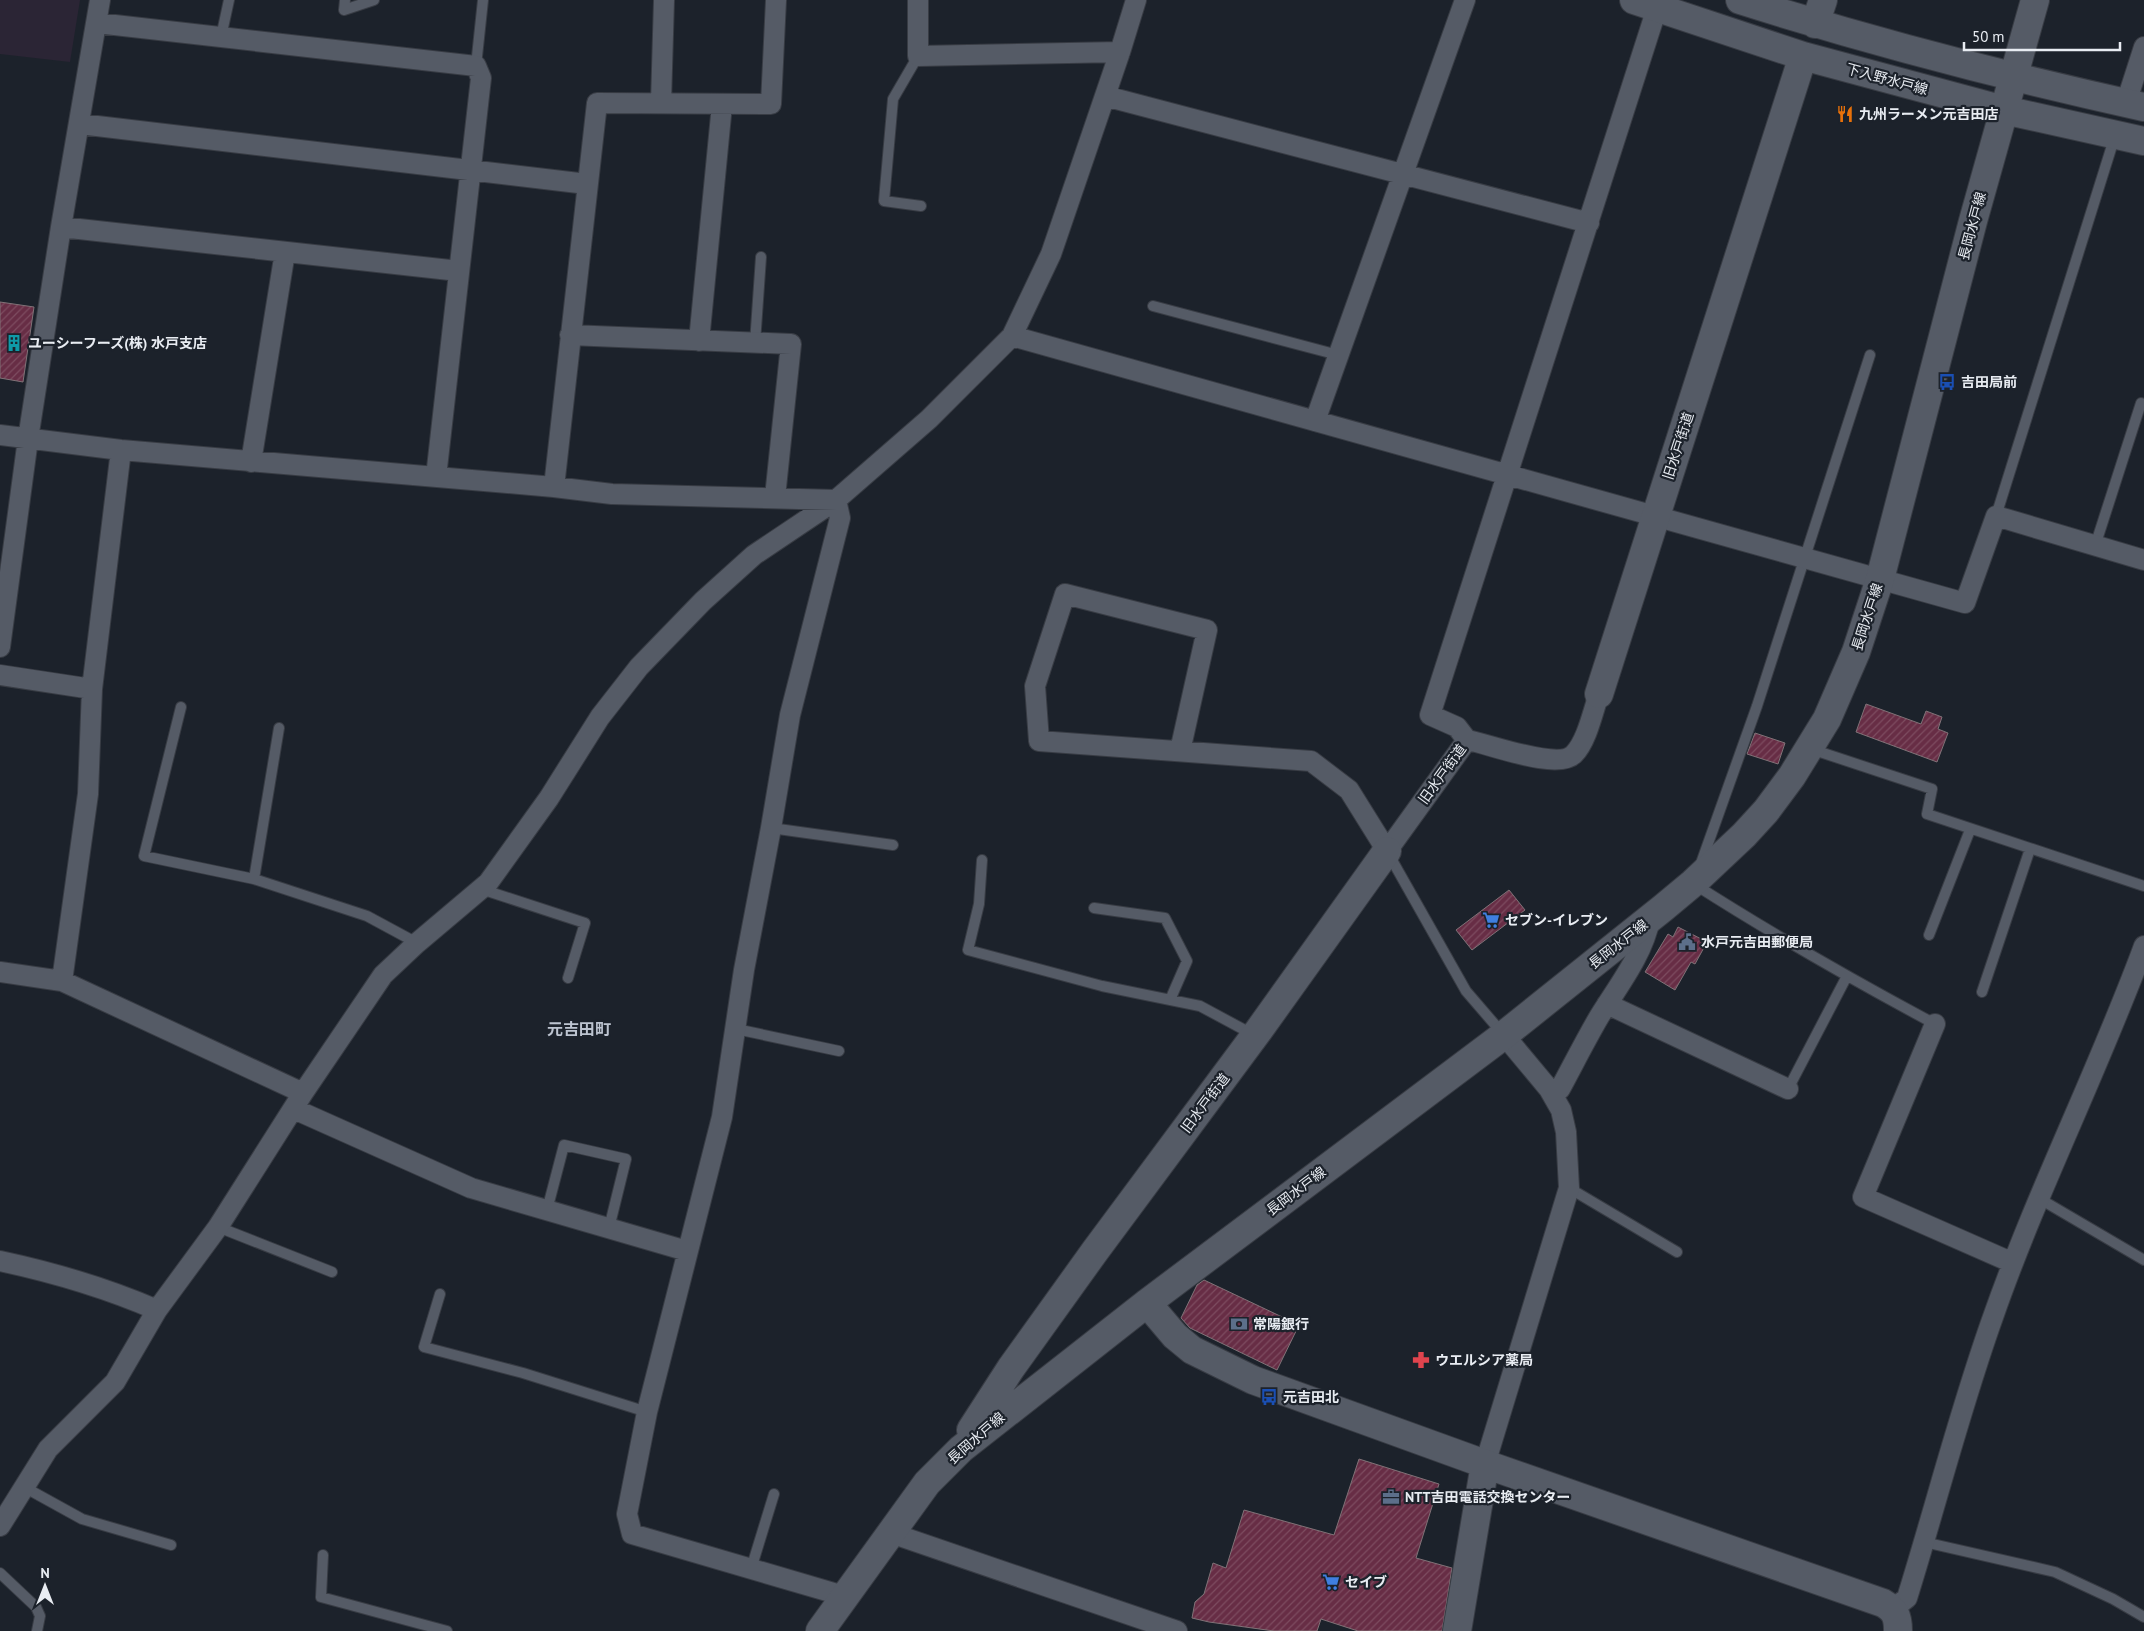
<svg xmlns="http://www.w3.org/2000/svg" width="2144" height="1631" font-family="'PT Sans','Noto Sans JP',sans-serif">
  <defs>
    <pattern id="building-hatch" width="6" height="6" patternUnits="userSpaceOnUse" patternTransform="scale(1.25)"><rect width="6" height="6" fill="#672d45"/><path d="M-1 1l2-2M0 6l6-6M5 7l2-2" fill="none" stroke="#7d4c60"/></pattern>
  </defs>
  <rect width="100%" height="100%" fill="#1c222b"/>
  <path fill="#2b2535" d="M0 0H80L70 62 0 54Z"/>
  <path fill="url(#building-hatch)" stroke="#807277" d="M0 302 34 307 23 382 0 378Z
    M1866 704 1921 724 1926 711 1942 717 1938 729 1948 733 1937 762 1856 732Z
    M1755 733 1785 743 1778 764 1747 754Z
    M1509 890 1525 910 1472 950 1456 930Z
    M1678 927 1707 942 1695 964 1691 962 1675 990 1645 972 1668 934 1673 937Z
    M1204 1280 1299 1325 1277 1370 1190 1328 1181 1318 1197 1285Z
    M1359 1459 1439 1484 1416 1558 1452 1568 1442 1631H1358L1321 1619 1317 1631H1274L1209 1622 1192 1618 1195 1602 1204 1594 1213 1563 1226 1568 1244 1510 1334 1535Z"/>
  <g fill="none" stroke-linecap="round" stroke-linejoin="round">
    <g stroke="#383c44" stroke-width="12">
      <path id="lane" d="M345 0 344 10 374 0
        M221 37 229 0
        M918 56 893 99 884 201 921 206
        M476 66 483 0
        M1153 306 1338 355
        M755 343 761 257
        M1996 516 2115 136
        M2095 546 2141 403
        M181 707 144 856 254 879
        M279 728 254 879 367 916 417 943
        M1811 749 1932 789 1927 814 2144 886
        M771 828 893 845
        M1388 853 1466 991 1503 1034
        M982 860 979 904 968 950 1102 986 1200 1006 1254 1035
        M1700 866 1757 706 1870 355
        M1694 884C1772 934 1853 980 1935 1024
        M481 889 585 923 568 978
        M1094 908 1165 918 1187 961 1170 1000
        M1929 935 1970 830
        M1982 992 2030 849
        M736 1029 839 1051
        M1788 1089 1847 976
        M1569 1188 1677 1252
        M2040 1199 2144 1260
        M547 1210 564 1145 626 1159 609 1228
        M218 1227 332 1272
        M440 1294 424 1347 523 1373 647 1412
        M24 1487 82 1519 171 1545
        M1924 1542 2055 1572 2113 1599 2144 1617
        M323 1555 321 1597 447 1631
        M751 1569 774 1494
        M0 1573 36 1607 40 1616 37 1631"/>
    </g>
    <g stroke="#383c44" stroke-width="22">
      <path id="street" d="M918 0V56L1120 52
        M97 23 476 66 481 78 436 477
        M1105 96 1589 223
        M661 103 664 0
        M2126 103 2144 47
        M80 124 587 184
        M61 227 459 271
        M570 335 791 344 775 497
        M1012 336 1965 603 1996 516 2144 560
        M699 341 722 105
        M1315 421 1465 0
        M0 435 121 450 554 487 612 494 836 500 840 518 790 715 771 828 744 970 722 1117 647 1412 627 1514 632 1534 844 1596
        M251 462 285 252
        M554 487 597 103 771 104 776 0
        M0 647 28 439 61 227 100 0
        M0 675 92 689
        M1467 740 1457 727 1430 715 1657 8
        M1180 751 1207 630 1065 594 1035 686 1039 741 1311 761 1349 790 1387 851 1467 740C1490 744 1558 771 1574 754 1587 741 1593 711 1599 694
        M0 972 62 981 303 1093
        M62 981 88 794 92 689 121 450
        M1607 1004 1788 1089
        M1935 1024 1863 1197 2013 1263
        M1552 1094 1560 1089C1573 1065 1585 1041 1599 1017 1618 986 1643 955 1650 919
        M294 1109 471 1188 687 1251
        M0 1261C56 1273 104 1287 157 1310
        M1485 1464 1569 1188 1566 1132 1561 1110 1549 1089 1504 1035
        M0 1526 48 1449 115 1382 157 1310 218 1227 303 1093 383 975 417 943 488 883 549 798 600 717 639 667 703 601 754 555 836 500 929 419 1012 336 1051 254 1120 52 1136 0
        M891 1533 1177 1631
        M1893 1609 1907 1598C1936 1505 1960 1409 1993 1317 2037 1191 2098 1071 2144 946"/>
    </g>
    <g stroke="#383c44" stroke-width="30">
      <path id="secondary" d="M1634 0 1803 56 2004 110 2144 141
        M1740 0C1873 42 2008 77 2144 107
        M1815 24 1823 0
        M1599 694 1803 56
        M1147 1303 1175 1336 1192 1350 1253 1380 1485 1464 1883 1603C1895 1610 1898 1616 1898 1631
        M971 1430 1011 1368 1095 1251 1259 1030 1387 851
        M820 1631 927 1483 961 1449 1147 1303 1504 1035 1663 908 1693 883 1744 835 1766 811 1792 776 1827 719 1856 652 1880 579 1973 221 2035 0
        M1457 1631 1485 1464"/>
    </g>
    <use href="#lane" stroke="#555b66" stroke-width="10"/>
    <use href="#street" stroke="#555b66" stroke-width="20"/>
    <use href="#secondary" stroke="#555b66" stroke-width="28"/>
  </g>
  <defs>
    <g id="restaurant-bare" transform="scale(1.35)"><path d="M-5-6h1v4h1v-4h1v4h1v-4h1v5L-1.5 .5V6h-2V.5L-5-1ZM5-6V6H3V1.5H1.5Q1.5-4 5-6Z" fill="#e8710a" stroke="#1c222b" stroke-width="2.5" paint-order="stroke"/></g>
    <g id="building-bare" transform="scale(1.35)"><path d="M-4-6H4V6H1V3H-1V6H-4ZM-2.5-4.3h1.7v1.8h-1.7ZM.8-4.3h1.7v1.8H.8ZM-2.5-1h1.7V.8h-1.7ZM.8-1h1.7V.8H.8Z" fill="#0f9aa8" stroke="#1c222b" stroke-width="2.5" paint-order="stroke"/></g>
    <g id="bus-bare" transform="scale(1.35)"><path d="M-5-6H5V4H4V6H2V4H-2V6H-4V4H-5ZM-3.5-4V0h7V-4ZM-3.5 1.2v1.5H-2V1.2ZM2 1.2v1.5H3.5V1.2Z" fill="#1a4fb4" stroke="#1c222b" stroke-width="2.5" paint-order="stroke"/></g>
    <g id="supermarket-bare" transform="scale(1.35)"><path d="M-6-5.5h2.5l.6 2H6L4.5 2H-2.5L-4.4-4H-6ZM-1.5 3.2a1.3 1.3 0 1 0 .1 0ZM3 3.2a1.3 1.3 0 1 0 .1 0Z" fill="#3f7fe0" stroke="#1c222b" stroke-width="2.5" paint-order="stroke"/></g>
    <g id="civic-bare" transform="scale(1.35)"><path d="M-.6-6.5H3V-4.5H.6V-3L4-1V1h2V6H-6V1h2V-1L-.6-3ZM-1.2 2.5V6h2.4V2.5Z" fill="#5c6f8a" stroke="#1c222b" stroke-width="2.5" paint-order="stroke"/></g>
    <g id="bank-bare" transform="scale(1.35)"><path d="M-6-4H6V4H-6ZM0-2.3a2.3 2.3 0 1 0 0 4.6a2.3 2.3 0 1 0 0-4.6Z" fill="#5c6f8a" stroke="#1c222b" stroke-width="2.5" paint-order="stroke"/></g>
    <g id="pharmacy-bare" transform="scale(1.35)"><path d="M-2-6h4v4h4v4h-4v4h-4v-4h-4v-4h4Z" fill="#e0444e" stroke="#1c222b" stroke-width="2.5" paint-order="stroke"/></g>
    <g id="office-bare" transform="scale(1.35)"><path d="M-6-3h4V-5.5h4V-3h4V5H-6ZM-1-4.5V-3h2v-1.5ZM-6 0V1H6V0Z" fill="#5c6f8a" stroke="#1c222b" stroke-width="2.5" paint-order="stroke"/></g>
  </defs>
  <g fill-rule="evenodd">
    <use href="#restaurant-bare" x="1845" y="114"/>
    <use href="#building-bare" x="14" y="343"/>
    <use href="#bus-bare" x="1947" y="382"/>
    <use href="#supermarket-bare" x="1491" y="920"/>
    <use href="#civic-bare" x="1687" y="942"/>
    <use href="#bank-bare" x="1239" y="1324"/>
    <use href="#pharmacy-bare" x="1421" y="1360"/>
    <use href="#bus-bare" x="1269" y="1397"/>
    <use href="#office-bare" x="1391" y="1497"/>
    <use href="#supermarket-bare" x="1331" y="1582"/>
  </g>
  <g text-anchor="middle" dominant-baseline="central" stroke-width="4.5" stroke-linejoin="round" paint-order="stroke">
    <g font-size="14" fill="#e8ecf2" stroke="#1c222b">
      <text transform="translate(1887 79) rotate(15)">下入野水戸線</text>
      <text transform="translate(1972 226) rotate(-75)">長岡水戸線</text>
      <text transform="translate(1678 446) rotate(-72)">旧水戸街道</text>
      <text transform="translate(1867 617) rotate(-72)">長岡水戸線</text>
      <text transform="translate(1442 774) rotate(-54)">旧水戸街道</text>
      <text transform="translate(1618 944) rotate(-38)">長岡水戸線</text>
      <text transform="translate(1205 1103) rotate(-53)">旧水戸街道</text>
      <text transform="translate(1296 1191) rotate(-37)">長岡水戸線</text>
      <text transform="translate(976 1438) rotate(-41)">長岡水戸線</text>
    </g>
    <g font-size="14" font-weight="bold" fill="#e8ecf2" stroke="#1c222b" text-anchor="start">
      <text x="1859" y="114">九州ラーメン元吉田店</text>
      <text x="28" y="343">ユーシーフーズ(株) 水戸支店</text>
      <text x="1961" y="382">吉田局前</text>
      <text x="1505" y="920">セブン-イレブン</text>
      <text x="1701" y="942">水戸元吉田郵便局</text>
      <text x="1253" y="1324">常陽銀行</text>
      <text x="1435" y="1360">ウエルシア薬局</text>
      <text x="1283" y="1397">元吉田北</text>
      <text x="1405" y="1497">NTT吉田電話交換センター</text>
      <text x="1345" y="1582">セイブ</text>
    </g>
    <g font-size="16" font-weight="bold" fill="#bdc4d0" stroke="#1c222b">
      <text x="579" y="1029">元吉田町</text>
    </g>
  </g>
  <g transform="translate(45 1586)" stroke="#1c222b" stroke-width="4" paint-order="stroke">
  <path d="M0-4L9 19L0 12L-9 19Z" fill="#e8ecf2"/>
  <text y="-8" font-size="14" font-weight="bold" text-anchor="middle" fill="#e8ecf2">N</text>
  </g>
  <path d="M1964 42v8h156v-8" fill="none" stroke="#e8ecf2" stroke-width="2.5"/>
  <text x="1972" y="42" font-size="15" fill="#e8ecf2" stroke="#1c222b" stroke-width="4" paint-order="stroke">50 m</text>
</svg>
